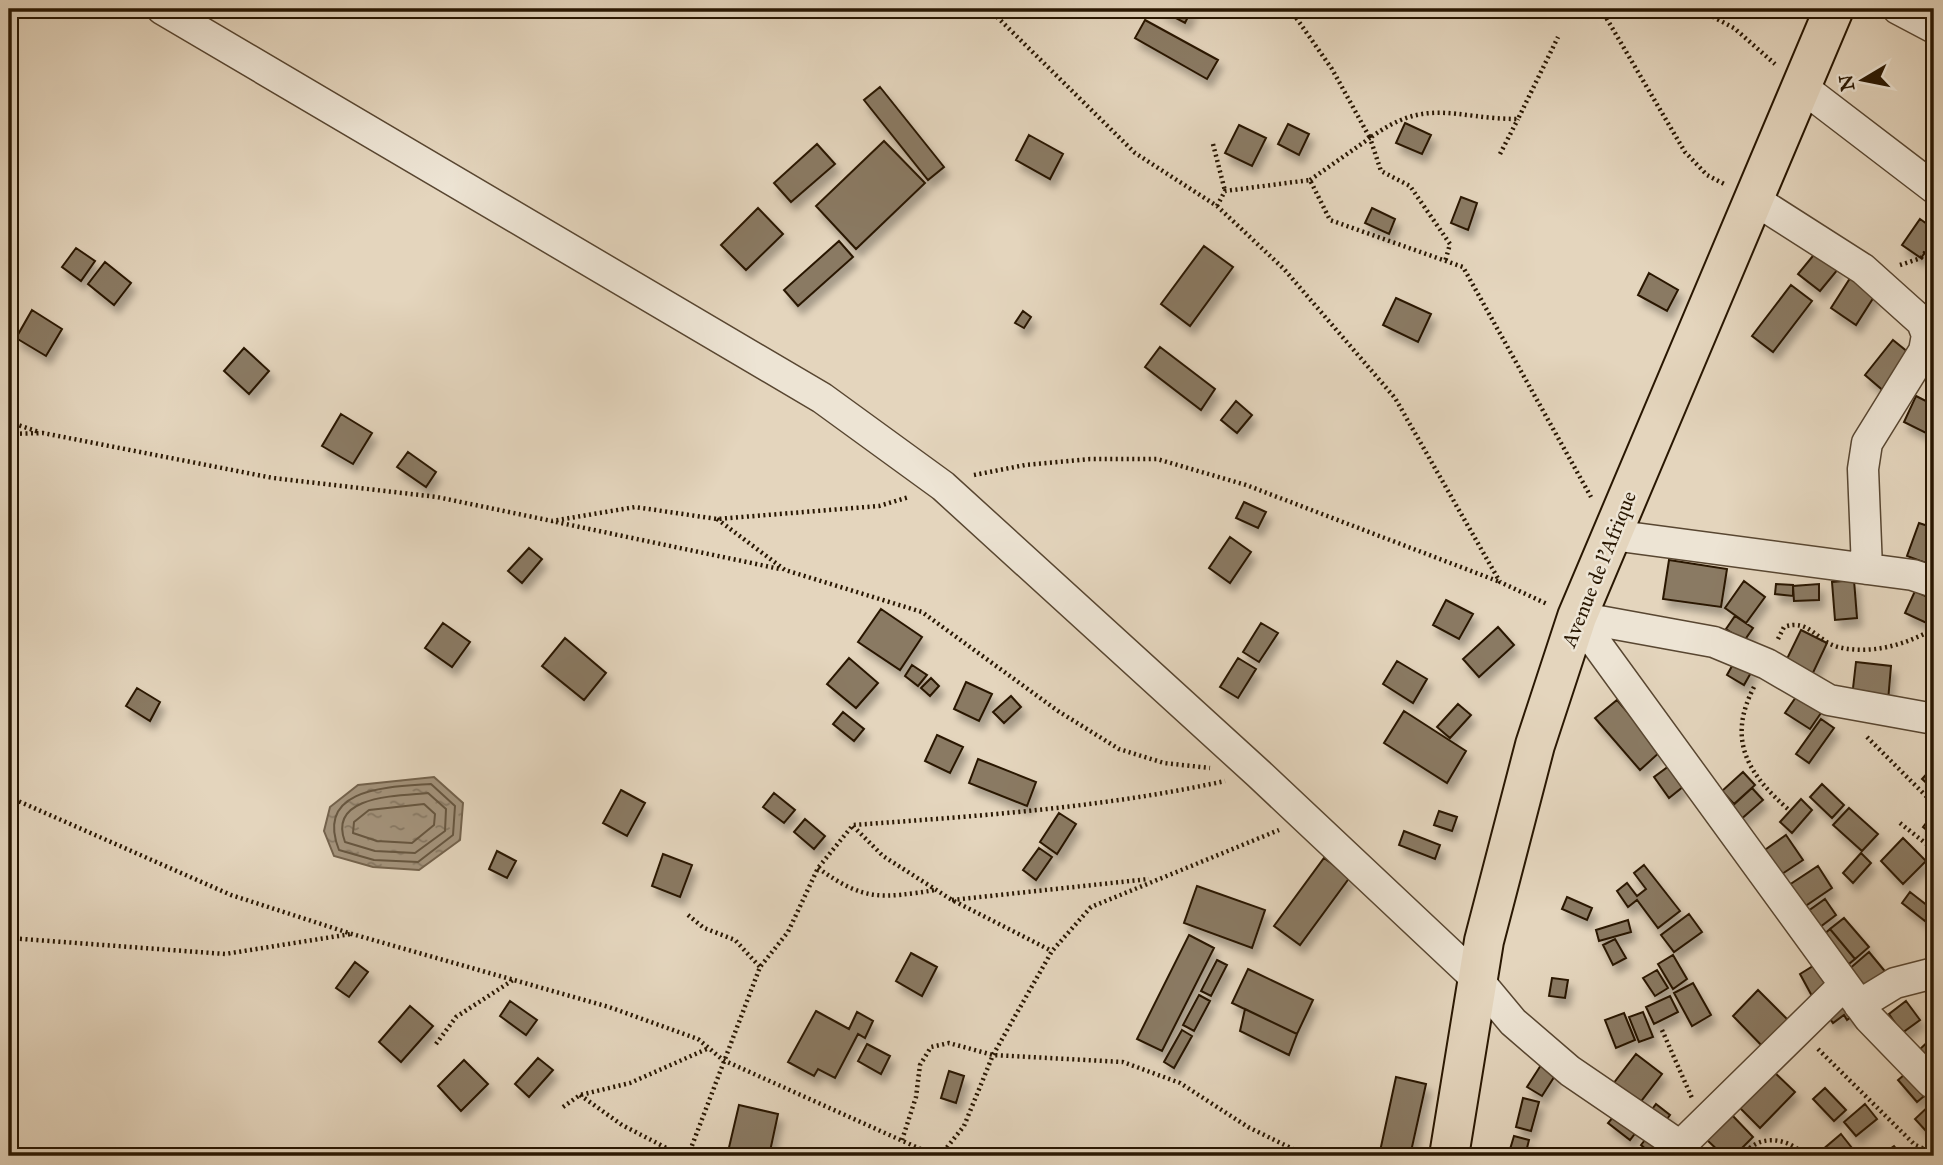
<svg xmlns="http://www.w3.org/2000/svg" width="1943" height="1165" font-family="'IM FELL Great Primer',serif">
  <defs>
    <pattern id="water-ripples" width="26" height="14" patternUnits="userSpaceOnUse" patternTransform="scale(1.75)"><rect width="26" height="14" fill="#a4947d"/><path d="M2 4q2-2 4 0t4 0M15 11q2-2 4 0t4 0" fill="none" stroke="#867864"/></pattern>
    <filter id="shadow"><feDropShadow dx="4.5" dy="8" stdDeviation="3.5" flood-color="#0004"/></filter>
  </defs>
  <rect width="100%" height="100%" fill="#e4d5bd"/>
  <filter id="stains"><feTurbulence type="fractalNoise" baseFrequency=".00286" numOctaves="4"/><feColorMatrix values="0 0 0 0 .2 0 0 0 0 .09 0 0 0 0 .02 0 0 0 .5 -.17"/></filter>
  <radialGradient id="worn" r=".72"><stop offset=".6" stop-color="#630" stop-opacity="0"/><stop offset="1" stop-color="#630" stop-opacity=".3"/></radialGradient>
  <path fill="url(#water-ripples)" stroke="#73624c" stroke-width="2" d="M434 777 463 803 460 840 419 870 373 867 334 856 324 831 330 807 358 785Z"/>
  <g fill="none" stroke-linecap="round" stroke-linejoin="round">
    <path stroke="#665640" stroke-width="2" d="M431 784 455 806 453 835 418 862 374 860 339 850C314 787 389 787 431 784Z
      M428 793 446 809 445 831 415 853 375 851 345 842C327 795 398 796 428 793Z
      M424 804 435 814 434 825 412 843 377 841 353 833 354 822 369 810Z"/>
  </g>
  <path fill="#8a7a63" stroke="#291702" stroke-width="2" filter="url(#shadow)" d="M1159 9H1192L1185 23Z
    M1145 20 1218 60 1207 79 1135 38Z
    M880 87 944 167 928 180 864 100Z
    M1405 123 1431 135 1422 154 1396 143Z
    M1288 124 1309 134 1299 155 1278 144Z
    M1239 125 1266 138 1252 166 1225 153Z
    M1029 135 1063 154 1050 179 1016 160Z
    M884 141 925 183 856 249 816 206Z
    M817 144 835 164 791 202 774 183Z
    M1461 197 1477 203 1468 230 1451 223Z
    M758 208 783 234 746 270 721 245Z
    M1372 208 1395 219 1389 234 1365 223Z
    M1920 219 1934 229V240L1921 258 1902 245Z
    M839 241 853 257 798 306 784 290Z
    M1204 246 1233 267 1190 326 1161 304Z
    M76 248 95 261 81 281 62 267Z
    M1817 251 1839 268 1820 291 1798 274Z
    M105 262 131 283 114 305 88 284Z
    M1854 272 1879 289 1856 325 1831 308Z
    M1649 273 1678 290 1667 311 1638 295Z
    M1791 285 1812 301 1773 352 1752 336Z
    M1396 298 1431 314 1418 342 1383 325Z
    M32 310 62 329 46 356 16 338Z
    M1023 311 1031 317 1024 328 1015 323Z
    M1893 340 1914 357 1886 393 1865 375Z
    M1160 347 1215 389 1201 410 1145 367Z
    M244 348 269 371 249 394 224 371Z
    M1916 396 1934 405V437L1904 422Z
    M1236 401 1252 415 1237 433 1221 420Z
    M341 414 372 433 353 464 322 446Z
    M408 452 436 472 426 487 397 467Z
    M1244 502 1266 512 1258 528 1236 518Z
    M1919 523 1934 528V566L1907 556Z
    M1230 537 1251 552 1230 583 1209 568Z
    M529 548 542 559 522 583 508 571Z
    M1669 560 1727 569 1721 607 1663 599Z
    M1854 580 1857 618 1835 620 1832 582Z
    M1744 581 1765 597 1746 623 1725 608Z
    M1776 584 1793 585V596L1775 594Z
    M1819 584V600L1794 601 1793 586Z
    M1915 591 1934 600 1931 625 1905 613Z
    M1446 600 1473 614 1459 639 1433 625Z
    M881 609 922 637 900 670 858 642Z
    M1735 616 1753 628 1744 641 1726 629Z
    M443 623 470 642 452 667 425 648Z
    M1261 623 1278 633 1259 662 1243 652Z
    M1498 627 1514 645 1479 677 1463 659Z
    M1801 630 1827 643 1811 677 1784 665Z
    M565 638 606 673 584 700 542 666Z
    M849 658 878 683 856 708 827 684Z
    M1238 658 1256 669 1238 698 1220 687Z
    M1736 659 1753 669 1744 685 1727 675Z
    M1397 661 1427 679 1413 703 1383 684Z
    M1856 662 1891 666 1888 701 1852 697Z
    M912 665 927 675 918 686 905 676Z
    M931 678 939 686 930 696 921 688Z
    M966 682 992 694 979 721 954 709Z
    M137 688 160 702 150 721 126 706Z
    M1798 694 1823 710 1810 729 1785 713Z
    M1011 696 1021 707 1004 723 993 712Z
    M1617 700 1661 751 1640 770 1595 718Z
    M1458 704 1471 715 1450 738 1437 727Z
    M1404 711 1466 751 1447 783 1384 743Z
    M843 712 864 729 854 741 833 724Z
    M1821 719 1834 728 1809 763 1796 754Z
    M937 735 963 747 950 773 925 761Z
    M978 759 1036 782 1027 806 969 783Z
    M1669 766 1684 786 1669 798 1654 777Z
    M1934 766V790L1922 779Z
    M1743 772 1755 785 1734 804 1722 791Z
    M1822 784 1844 805 1832 818 1810 797Z
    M1752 788 1763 800 1739 821 1729 809Z
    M621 790 645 803 627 836 603 823Z
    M774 793 795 810 784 823 763 807Z
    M1801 799 1812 810 1792 833 1780 822Z
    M1849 808 1878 834 1862 851 1833 825Z
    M1439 811 1457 817 1452 831 1434 825Z
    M1059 813 1076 824 1057 854 1040 842Z
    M1934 813V836L1923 827Z
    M805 819 825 836 814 849 794 832Z
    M1404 831 1440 845 1435 859 1399 845Z
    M1786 835 1803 860 1779 876 1762 852Z
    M1903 838 1926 861 1903 884 1881 861Z
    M1039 848 1052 857 1036 880 1023 870Z
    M497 851 516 861 507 878 489 869Z
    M1861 853 1871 863 1853 883 1843 873Z
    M663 854 692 865 680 897 652 886Z
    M1324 858 1350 877 1300 945 1274 926Z
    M1644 865 1680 911 1658 928 1637 900 1628 907 1617 891 1627 883 1637 896 1646 889 1634 873Z
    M1818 866 1832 888 1801 909 1786 887Z
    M1197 886 1265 910 1252 948 1184 923Z
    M1910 892 1933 910 1925 921 1902 903Z
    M1567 897 1592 908 1587 920 1562 909Z
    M1825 899 1836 915 1816 930 1804 914Z
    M1689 914 1702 932 1674 952 1661 935Z
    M1844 918 1869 947 1855 959 1830 929Z
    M1628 920 1631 932 1599 941 1596 930Z
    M1830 929 1855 959 1845 967 1820 938Z
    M1189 935 1214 948 1162 1051 1137 1039Z
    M1615 939 1626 958 1613 965 1603 945Z
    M1869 952 1888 975 1867 993 1848 970Z
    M911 953 937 967 922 996 896 981Z
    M1673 955 1687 979 1673 989 1658 964Z
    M1217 960 1227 965 1211 996 1201 991Z
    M355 962 368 972 349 997 336 988Z
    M1818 963 1831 985 1812 996 1800 974Z
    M1248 969 1313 1000 1297 1034 1232 1003Z
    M1657 970 1668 988 1655 996 1643 978Z
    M1552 978 1568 980 1565 998 1549 996Z
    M1693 983 1711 1015 1692 1026 1674 993Z
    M1758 990 1792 1024 1766 1050 1733 1016Z
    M1199 995 1210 1001 1194 1031 1183 1025Z
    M1670 996 1678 1012 1654 1024 1646 1007Z
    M1847 996 1859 1011 1847 1020 1844 1015 1833 1023 1825 1012Z
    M510 1001 537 1020 526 1035 500 1016Z
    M1906 1001 1920 1020 1902 1033 1889 1014Z
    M410 1006 433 1026 401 1062 379 1042Z
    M1245 1009 1297 1034 1289 1055 1240 1031Z
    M816 1011 849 1029 857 1012 873 1021 865 1038 858 1034 835 1078 818 1069 814 1076 788 1062Z
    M1643 1012 1653 1037 1639 1042 1629 1017Z
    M1624 1013 1635 1040 1616 1048 1605 1020Z
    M1182 1030 1192 1036 1174 1068 1164 1062Z
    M1933 1037 1934 1038V1067L1919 1050Z
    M867 1044 890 1056 881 1074 858 1061Z
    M1636 1054 1662 1074 1639 1104 1613 1084Z
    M538 1058 553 1070 529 1097 515 1084Z
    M464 1060 488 1084 461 1111 438 1086Z
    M1541 1065 1556 1074 1542 1096 1527 1087Z
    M1772 1070 1795 1092 1760 1128 1738 1106Z
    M1910 1070 1929 1092 1917 1102 1898 1080Z
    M949 1071 964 1076 956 1103 941 1098Z
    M1396 1077 1426 1084 1410 1156H1379Z
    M1825 1088 1846 1110 1834 1121 1813 1099Z
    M1523 1098 1539 1102 1531 1131 1516 1127Z
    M1934 1101V1122L1926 1131 1915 1119Z
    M1656 1104 1670 1115 1664 1123 1650 1112Z
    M1865 1104 1877 1119 1856 1136 1844 1122Z
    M739 1105 778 1114 769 1156H727Z
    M1619 1110 1640 1127 1630 1140 1608 1123Z
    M1732 1115 1753 1137 1734 1156H1724L1707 1140Z
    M1652 1131 1669 1156H1654L1641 1145Z
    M1841 1134 1852 1148 1842 1156H1825L1821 1151Z
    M1514 1136 1529 1140 1525 1156H1508Z
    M1894 1146 1902 1156H1880Z"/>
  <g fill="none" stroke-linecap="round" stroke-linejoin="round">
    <g stroke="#584631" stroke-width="33">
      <path id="minor" d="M162 9 822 398 943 486 1259 774 1478 980 1513 1022 1570 1071 1680 1146 1844 985
        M1898 9 1934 28
        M1802 87 1934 188
        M1755 200 1863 269 1922 322 1927 335 1924 351 1867 443 1863 469 1867 569
        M1612 535 1913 575 1934 582
        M1577 617 1869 1018 1931 1082 1934 1081
        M1577 617 1714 642 1767 664 1829 700 1934 719
        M1859 1005 1895 983 1934 973"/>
    </g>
    <g stroke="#291702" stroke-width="42">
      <path id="major" d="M1449 1156 1484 941 1535 745 1577 617 1834 9"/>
    </g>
    <path stroke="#291702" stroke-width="4.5" stroke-dasharray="2 3.5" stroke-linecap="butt" d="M989 9 1135 153 1217 206 1284 269 1395 398 1500 582 1547 604
      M1290 9 1332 69 1370 138C1427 96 1454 119 1518 119L1558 37
      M1601 9 1685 152 1707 175 1726 185
      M1698 9 1734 28 1775 64
      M1213 144 1225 191
      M1500 154 1518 119
      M1310 180 1370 138 1381 171 1410 186 1450 244 1445 262
      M1217 206 1225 191 1310 180 1330 220 1463 267 1591 497
      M1900 265 1921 258 1934 240
      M9 422 39 432
      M9 434 43 433 273 478 437 497 552 521 635 507 717 519 879 506 909 497
      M974 475 1025 465 1090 459H1157L1246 485 1500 582
      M717 519 785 570 922 612 1058 711 1119 749 1164 763 1210 768
      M556 522 780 569
      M1778 639 1784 627C1809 618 1816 641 1838 647 1868 654 1897 647 1924 634
      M1754 687C1726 741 1749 775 1789 810
      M1867 737 1934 804
      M9 797 231 895 352 934 609 1007 698 1039 723 1060 936 1156
      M1900 823 1934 850
      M853 826 883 856 952 900 1052 951
      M818 868C865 902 881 898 936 890
      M952 900 1149 879
      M688 915 704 928 735 940 760 967
      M9 938 225 954 351 934
      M1662 1030 1692 1098
      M436 1044 456 1017 513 980
      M1818 1049 1915 1145 1934 1153
      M580 1095 622 1125 682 1156
      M563 1107 580 1095 630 1083 709 1048
      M902 1140 916 1097 920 1065 931 1047 949 1043 993 1055 1123 1062 1180 1083 1248 1127 1307 1156
      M688 1156 760 967 788 932 818 868 853 825C978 816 1102 808 1225 781
      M940 1156 964 1126 993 1055 1052 951 1091 907 1279 830
      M1742 1156C1759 1133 1787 1137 1806 1156"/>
    <use href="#minor" stroke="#ede4d4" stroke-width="30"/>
    <use href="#major" stroke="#e4d5bd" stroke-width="38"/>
  </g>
  <g text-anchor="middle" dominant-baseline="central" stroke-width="5" stroke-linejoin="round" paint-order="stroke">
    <g font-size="21" fill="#291702" stroke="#ede4d4">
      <text transform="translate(1599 569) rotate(-68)">Avenue de l'Afrique</text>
    </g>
  </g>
  <rect width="1943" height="1165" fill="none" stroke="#e4d5bd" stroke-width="35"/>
  <rect x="10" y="10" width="1922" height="1144" fill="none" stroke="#291702" stroke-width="3.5"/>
  <rect x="18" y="18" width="1908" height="1130" fill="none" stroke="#291702" stroke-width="2"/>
  <g transform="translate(1863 80) rotate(260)" stroke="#ede4d4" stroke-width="5" paint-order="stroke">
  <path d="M0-5L12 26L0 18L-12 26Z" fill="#291702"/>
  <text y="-10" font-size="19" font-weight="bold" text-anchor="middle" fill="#291702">N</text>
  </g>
  <rect width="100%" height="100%" filter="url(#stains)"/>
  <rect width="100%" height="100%" fill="url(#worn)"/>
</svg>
